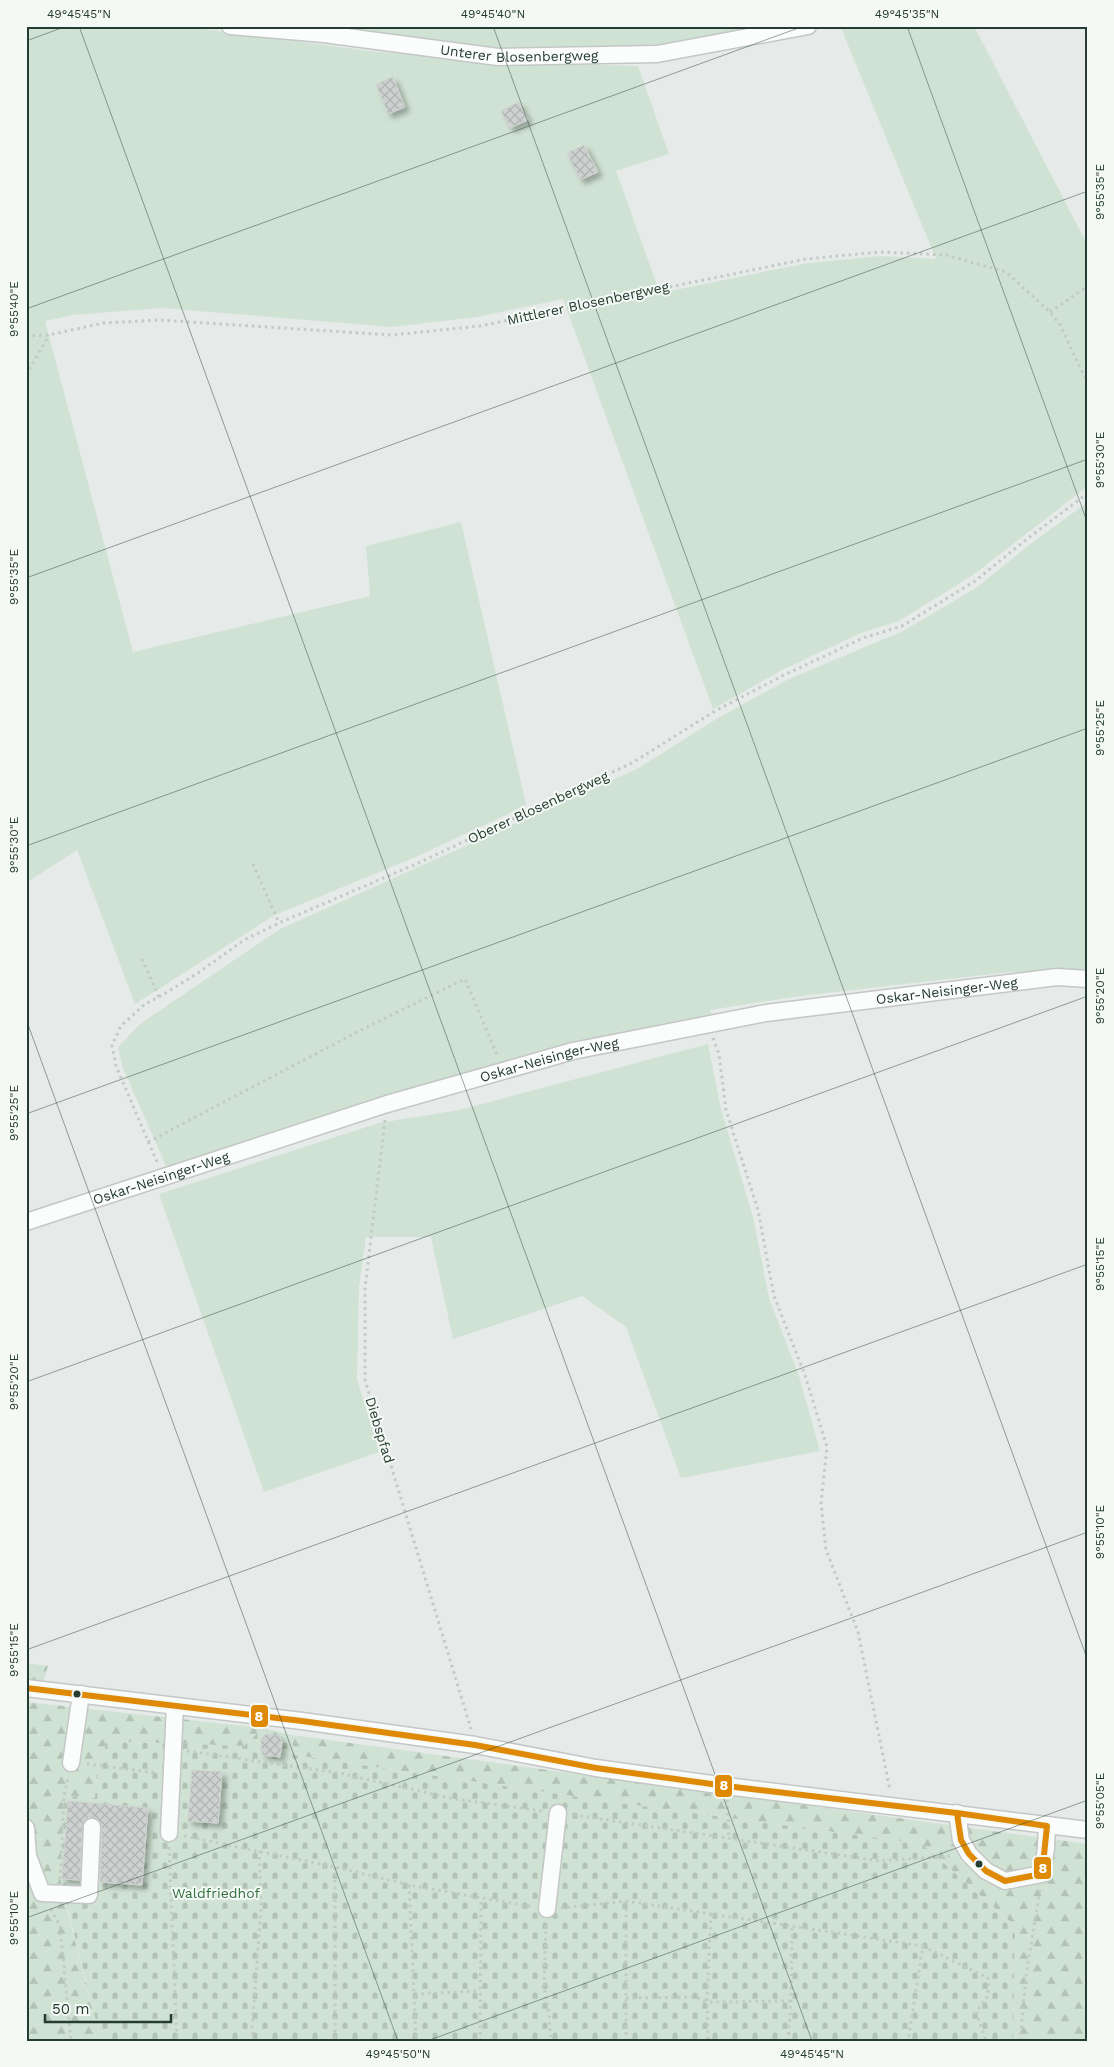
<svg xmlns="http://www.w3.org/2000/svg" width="1114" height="2067" font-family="'Work Sans',sans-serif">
  <defs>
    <pattern id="forest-firs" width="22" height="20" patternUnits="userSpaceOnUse" patternTransform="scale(1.25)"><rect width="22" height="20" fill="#d0e2d3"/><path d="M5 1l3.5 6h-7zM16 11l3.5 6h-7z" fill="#b2c3b6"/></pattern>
    <pattern id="cemetery-stones" width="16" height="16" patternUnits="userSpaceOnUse" patternTransform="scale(1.25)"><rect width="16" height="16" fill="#d0e2d3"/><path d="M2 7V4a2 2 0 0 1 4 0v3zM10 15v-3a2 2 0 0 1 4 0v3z" fill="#b2c3b6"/></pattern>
    <pattern id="building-cross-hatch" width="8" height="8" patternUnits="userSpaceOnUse" patternTransform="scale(1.25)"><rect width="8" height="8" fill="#cdd1cf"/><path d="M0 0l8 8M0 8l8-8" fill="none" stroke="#b0b4b2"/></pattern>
    <filter id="shadow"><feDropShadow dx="4.5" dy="4.5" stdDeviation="2.5" flood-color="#0004"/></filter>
  </defs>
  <rect width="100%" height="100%" fill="#e6eae8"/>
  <path fill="#d0e2d3" d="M26 26H181L369 51 500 63 638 66 669 154 616 171 660 293 808 263 881 256 936 259 841 28 847 26H974L1088 246V486L973 575 899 621 861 633 782 670 713 709 563 299 477 317 392 327 161 308 73 315 45 321 133 652 370 596 366 546 461 522 526 804 506 815 411 859 275 915 135 1004 77 850 26 883Z
    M269 26H780L647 51 490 55Z
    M1088 502V973L1009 972 800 996 710 1010 714 1018 167 1168 122 1066 118 1047 140 1024 280 929 637 769 718 718 787 680 903 631 976 588 1029 545Z
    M708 1044 721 1109 753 1217 769 1298 799 1376 820 1451 681 1478 626 1327 582 1296 453 1339 431 1237H366L359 1287 357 1379 379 1452 264 1492 159 1194 379 1123 459 1110Z"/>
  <path fill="url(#forest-firs)" d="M26 1663 48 1666 43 1683 26 1682Z
    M26 1702 263 1728 244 1746 107 1741 97 1771 95 1798 63 1894 101 2041H26Z
    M292 1735 1088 1844V2041H1013L1015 1926 922 1844 619 1803 294 1755Z"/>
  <path fill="url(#cemetery-stones)" d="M263 1728 292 1735 294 1755 619 1803 922 1844 1015 1926 1013 2041H101L60 1878 64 1796 95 1798 97 1771 107 1741 244 1746Z"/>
  <path fill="url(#building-cross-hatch)" stroke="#cfd3d0" filter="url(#shadow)" d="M393 77 405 107 388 114 376 84Z
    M519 102 528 120 510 128 501 111Z
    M584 145 598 172 580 180 567 153Z
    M266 1734 278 1735 282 1742 280 1757 263 1755 261 1750V1739Z
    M192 1770 222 1772 218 1823 188 1821Z
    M68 1801 148 1808 142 1885 100 1882 102 1827 98 1819 93 1817 87 1818 82 1826 80 1880 62 1879Z"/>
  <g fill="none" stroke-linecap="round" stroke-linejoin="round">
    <g stroke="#c3c7c5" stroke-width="19">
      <g id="minor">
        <path id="s1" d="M230 26 324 34 498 57 657 54 808 26"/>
        <path id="s2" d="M26 1222 387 1104 573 1051 766 1013 1057 977 1088 979"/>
        <path d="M26 1688 302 1721 475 1745 596 1768 726 1786 1088 1830"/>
        <path d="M71 1763 81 1694"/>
        <path d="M957 1813 961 1840 969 1854 986 1871 1005 1881 1042 1874 1046 1848 1047 1826"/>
        <path d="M26 1828 28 1856 42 1893 89 1895 92 1827"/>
        <path d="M169 1833 175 1706"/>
        <path d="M547 1909 558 1813"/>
      </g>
    </g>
    <path stroke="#c2cac6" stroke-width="3" stroke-dasharray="2.5 4" stroke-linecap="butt" d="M1050 312 1088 286
      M26 336 49 335 103 323 159 320 392 335 480 326 806 259 880 252 946 255 1006 272 1050 312 1060 325 1088 384
      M26 375 49 335
      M253 864 279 923
      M142 959 159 997
      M713 1038 719 1054 726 1110 758 1210 774 1296 805 1375 827 1447 821 1503 826 1550 858 1632 890 1790
      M385 1120 365 1288V1380L471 1729
      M148 1142 363 1029 465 979 498 1057
      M157 1162 116 1066 112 1045 121 1026 145 1004 159 997 198 973 244 940 279 923 416 864 632 763 715 711 784 675 863 638 902 626 975 581 1027 539 1088 493
      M187 1751 339 1773 455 1799 543 1811
      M87 1764 158 1773
      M727 1800 729 1837
      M574 1815 880 1861 951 1856
      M184 1836 335 1867 409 1885 533 1907
      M169 1847 177 2041
      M335 1867V2041
      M60 1879 64 1796 68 1778
      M409 1885 416 2041
      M561 1908 626 1901 923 1946 908 2041
      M51 1909 60 1926 71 2041
      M711 1914 707 2002 791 2001
      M546 1925 544 1986 549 2014 551 2041
      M923 1946 988 1978V1996L976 2012 986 2041
      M415 1994 480 1991
      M626 1998 696 1997 707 2002 708 2041
      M254 2041 252 2030 261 1909 259 1851
      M480 2041 481 1898
      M626 2041V1901
      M788 2041 791 2001 792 1928
      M1020 2041 1026 1976 1040 1889"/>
    <use href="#minor" stroke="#fbfcfc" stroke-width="16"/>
    <g stroke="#f4f9f6" stroke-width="10">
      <path id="bus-1" d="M26 1688 302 1721 475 1745 596 1768 726 1786 957 1813
        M957 1813 1047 1826 1042 1874 1005 1881 986 1871 969 1854 961 1840Z"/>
    </g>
    <use href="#bus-1" stroke="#df8a06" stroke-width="6"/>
  </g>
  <path fill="none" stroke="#243c31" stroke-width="1" stroke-opacity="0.45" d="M79 26 812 2041M493 26 1088 1661M907 26 1088 524M26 41 67 26M26 309 804 26M26 578 1088 191M26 846 1088 459M26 1019 398 2041M26 1114 1088 728M26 1382 1088 996M26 1650 1088 1264M26 1918 1088 1532M427 2041 1088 1800"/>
  <g fill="#243c31" stroke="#f4f9f6" stroke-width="2">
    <circle cx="77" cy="1694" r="4.5"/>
    <circle cx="979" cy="1864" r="4.5"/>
  </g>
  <g text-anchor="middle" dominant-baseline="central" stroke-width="4" stroke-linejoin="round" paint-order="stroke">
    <g font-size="14" fill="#243c31" stroke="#f4f9f6">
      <text stroke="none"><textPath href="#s1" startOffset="291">Unterer Blosenbergweg</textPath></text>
      <text transform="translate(588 303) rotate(-12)">Mittlerer Blosenbergweg</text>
      <text transform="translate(538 807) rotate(-25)">Oberer Blosenbergweg</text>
      <text stroke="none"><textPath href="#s2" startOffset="952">Oskar-Neisinger-Weg</textPath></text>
      <text stroke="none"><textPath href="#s2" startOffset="548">Oskar-Neisinger-Weg</textPath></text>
      <text stroke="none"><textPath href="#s2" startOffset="142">Oskar-Neisinger-Weg</textPath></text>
      <text transform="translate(380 1430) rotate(73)">Diebspfad</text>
    </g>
    <g font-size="14" fill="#32703e" stroke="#f4f9f6">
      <text x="216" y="1893">Waldfriedhof</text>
    </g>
  </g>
  <g stroke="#f4f9f6" stroke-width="2">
    <rect x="250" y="1704" width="19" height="24" rx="5" fill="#df8a06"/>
    <rect x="714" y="1774" width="19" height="24" rx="5" fill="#df8a06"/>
    <rect x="1033" y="1856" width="19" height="24" rx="5" fill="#df8a06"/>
  </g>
  <g font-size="14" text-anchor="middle" font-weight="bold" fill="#fff">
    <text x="259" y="1721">8</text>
    <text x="724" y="1790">8</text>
    <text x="1043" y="1873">8</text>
  </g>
  <rect width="1114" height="2067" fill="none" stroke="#f4f9f6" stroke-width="55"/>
  <path d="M45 2014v8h126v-8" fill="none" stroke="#243c31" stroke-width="2.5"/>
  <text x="52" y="2014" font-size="15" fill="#243c31" stroke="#f4f9f6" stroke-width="4" paint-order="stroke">50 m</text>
  <rect x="28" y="28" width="1058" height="2012" fill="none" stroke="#243c31" stroke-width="2"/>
  <g font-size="12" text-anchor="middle" fill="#243c31">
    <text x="79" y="18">49°45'45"N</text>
    <text x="493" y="18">49°45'40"N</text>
    <text x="907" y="18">49°45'35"N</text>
    <text transform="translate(1100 192) rotate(-90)" y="4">9°55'35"E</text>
    <text transform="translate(14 309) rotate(-90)" y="4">9°55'40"E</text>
    <text transform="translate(1100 460) rotate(-90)" y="4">9°55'30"E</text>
    <text transform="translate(14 577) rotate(-90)" y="4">9°55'35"E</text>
    <text transform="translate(1100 728) rotate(-90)" y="4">9°55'25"E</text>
    <text transform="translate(14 845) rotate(-90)" y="4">9°55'30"E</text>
    <text transform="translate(1100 996) rotate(-90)" y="4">9°55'20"E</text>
    <text transform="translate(14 1113) rotate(-90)" y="4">9°55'25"E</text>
    <text transform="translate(1100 1264) rotate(-90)" y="4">9°55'15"E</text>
    <text transform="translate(14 1382) rotate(-90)" y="4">9°55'20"E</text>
    <text transform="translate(1100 1532) rotate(-90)" y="4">9°55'10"E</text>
    <text transform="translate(14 1650) rotate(-90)" y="4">9°55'15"E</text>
    <text transform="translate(1100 1801) rotate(-90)" y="4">9°55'05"E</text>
    <text transform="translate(14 1918) rotate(-90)" y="4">9°55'10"E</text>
    <text x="398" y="2058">49°45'50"N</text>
    <text x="812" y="2058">49°45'45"N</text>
  </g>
</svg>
